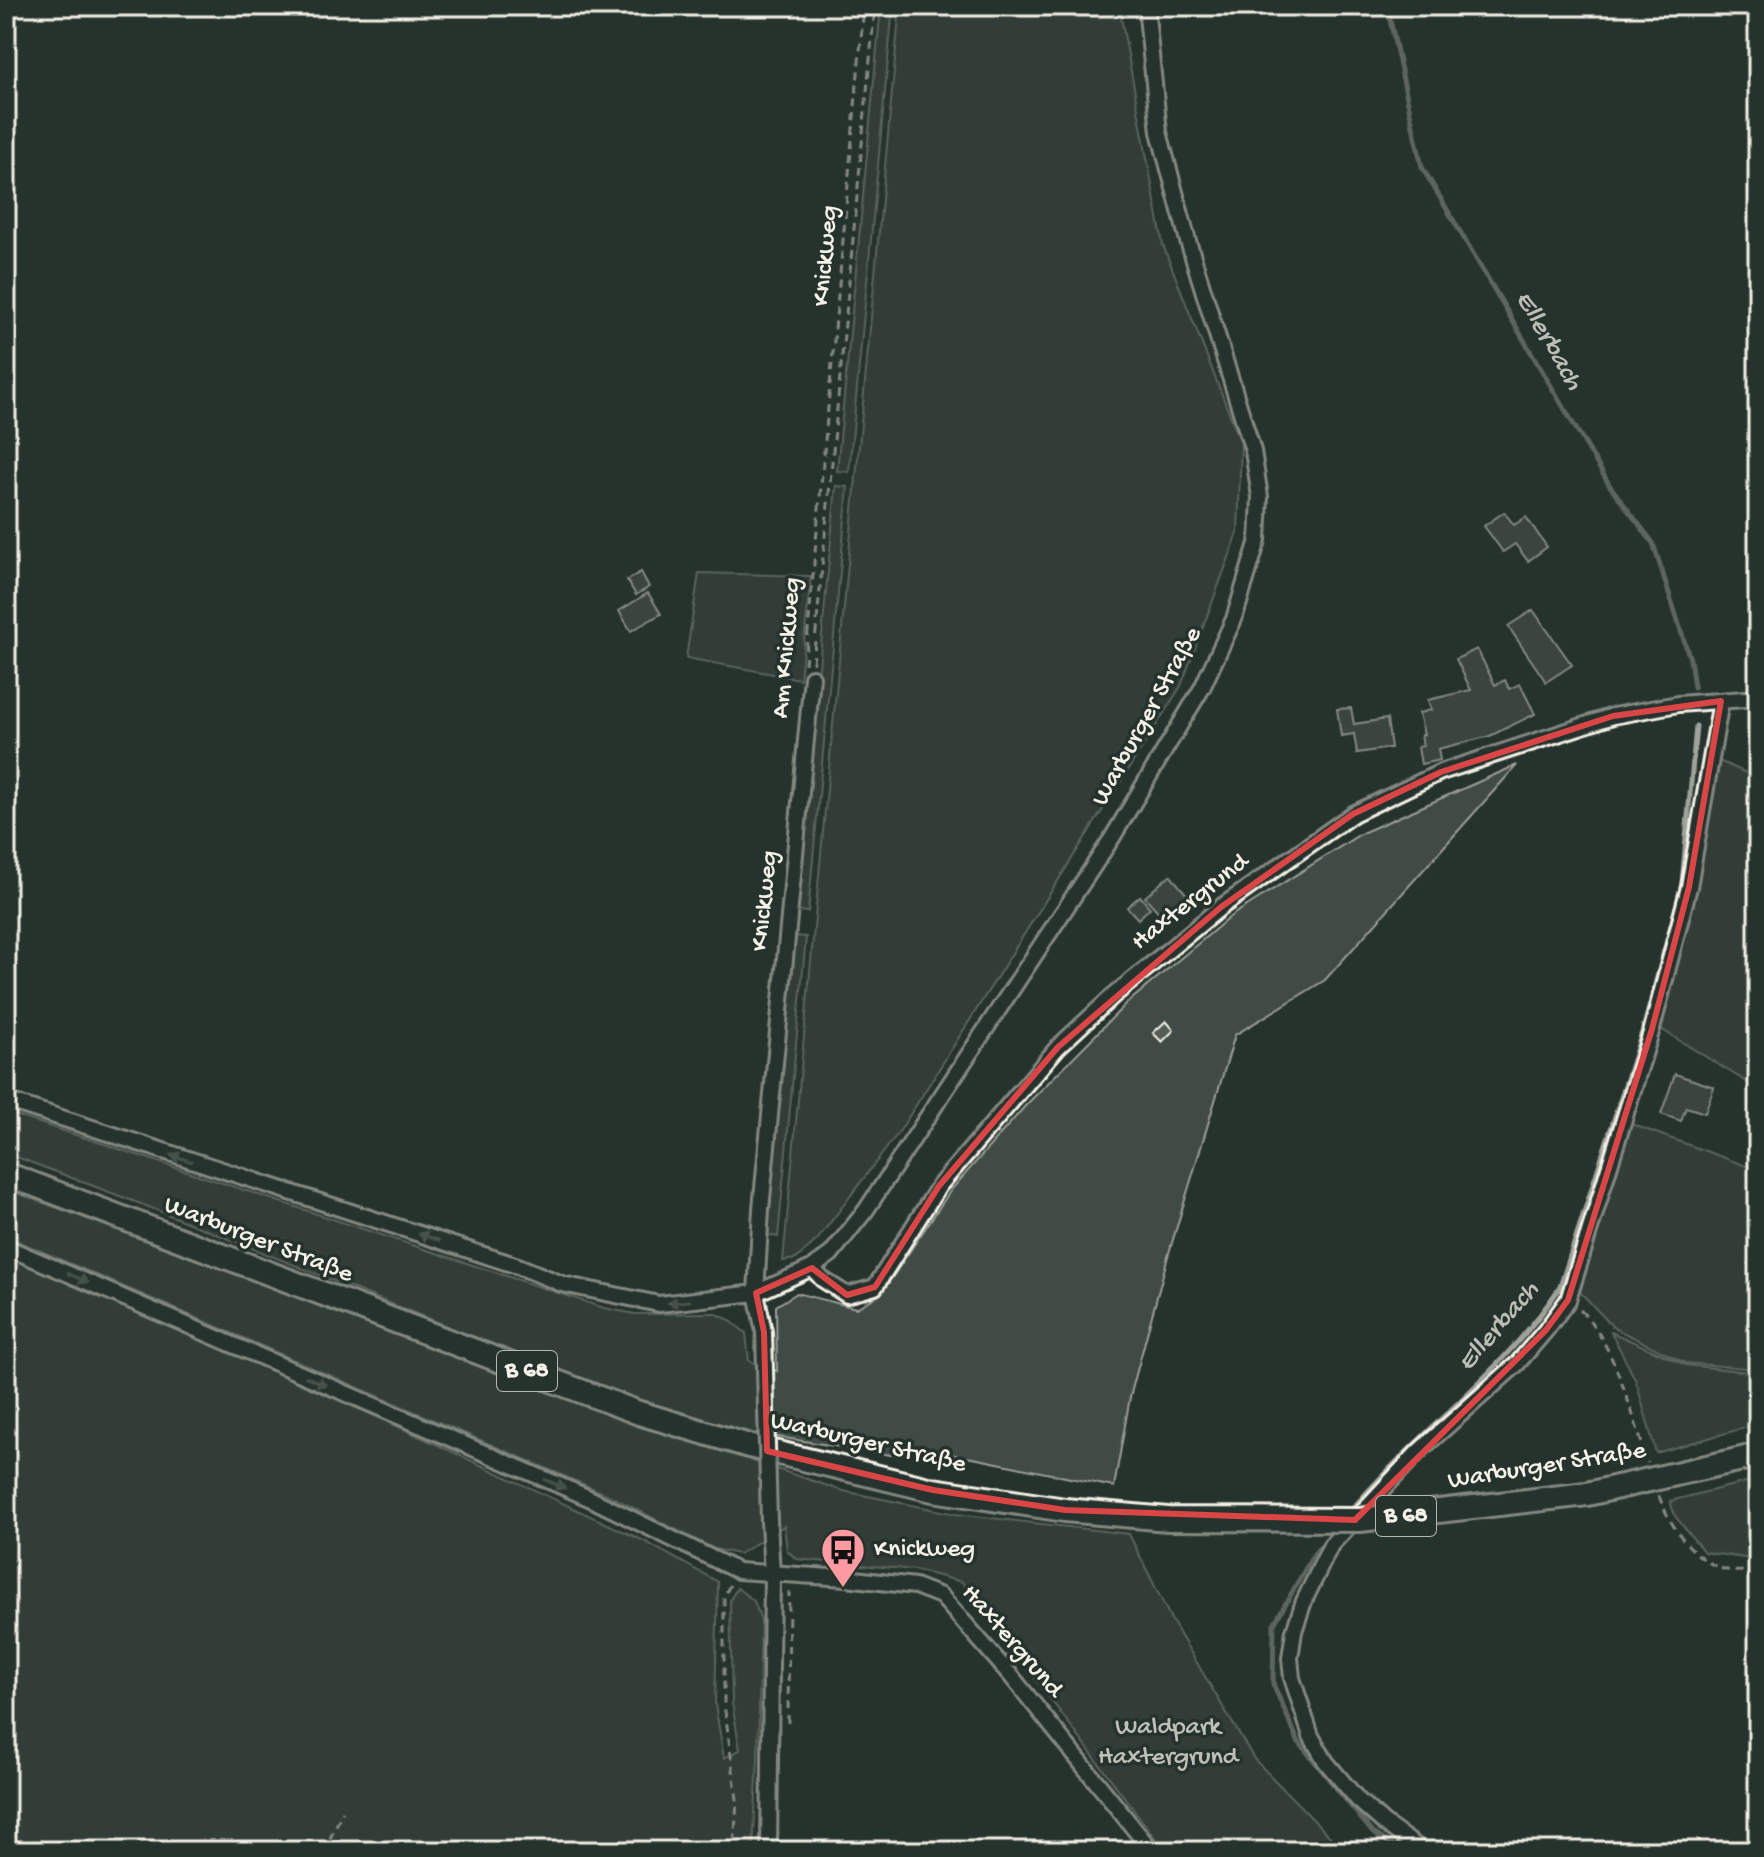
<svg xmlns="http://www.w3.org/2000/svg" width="1764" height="1857" font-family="'Gochi Hand',sans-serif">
  <rect width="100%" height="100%" fill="#26332d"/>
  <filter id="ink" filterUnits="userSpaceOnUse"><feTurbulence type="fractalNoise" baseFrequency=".0125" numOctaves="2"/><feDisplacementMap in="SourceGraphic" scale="16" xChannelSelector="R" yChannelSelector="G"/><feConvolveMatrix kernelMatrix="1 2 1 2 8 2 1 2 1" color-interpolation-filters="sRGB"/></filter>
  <g filter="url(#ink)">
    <path fill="#414b45" stroke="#9a9e96" stroke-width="2" d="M881 6H893L849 472 837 471Z
      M900 6H1119L1163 245 1241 443 1238 533 1181 686 901 1129 817 1240 796 1259 783 1261Z
      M836 486 848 487 808 912 796 911Z
      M699 573 811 576 800 679 686 658Z
      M1719 761 1758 778V1089L1661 1029 1697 889Z
      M1517 765 1325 980 1235 1035 1168 1256 1130 1397 1114 1487 978 1459 892 1445 891 1455 753 1433 642 1404 154 1209 6 1153V1112L604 1308 635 1314 715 1313 728 1319 746 1333 749 1361 777 1371 776 1306 797 1293 856 1308 881 1294 951 1190 1027 1104 1126 1004 1231 916 1362 833Z
      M793 936 806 937 778 1237 768 1235Z
      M1631 1124 1758 1170 1748 1203 1758 1206V1369L1685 1363 1614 1328 1580 1292Z
      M6 1189 638 1423 843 1491 956 1514 1129 1534 1172 1621 1254 1759 1344 1851H1165L962 1582 915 1570 796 1559 787 1550 784 1526 739 1554 714 1549 606 1494 6 1236Z
      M6 1255 384 1420 644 1541 718 1582 715 1704 724 1758 740 1750 732 1703 730 1600 737 1588 754 1601 761 1620 758 1758 753 1851H6Z
      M1611 1332 1686 1365 1758 1373V1424L1656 1453 1636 1381Z
      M1758 1479V1560L1704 1552 1675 1516 1670 1501Z"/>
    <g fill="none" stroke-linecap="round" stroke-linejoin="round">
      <path stroke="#9fa39b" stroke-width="5" d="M1387 6 1422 167 1610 486 1653 543 1690 659 1694 687
        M1348 1514C1415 1434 1502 1375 1560 1287L1644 1026 1682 884 1696 726
        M1337 1528 1314 1554 1274 1624 1273 1684 1298 1741 1373 1833 1402 1851"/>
    </g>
    <path fill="#525c55" stroke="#f4f1e8" stroke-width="2" d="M1504 512 1514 525 1526 517 1547 547 1528 561 1515 544 1503 552 1484 526Z
      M641 572 649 587 636 595 627 580Z
      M648 593 661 614 631 631 619 611Z
      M1533 610 1572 665 1546 682 1508 626Z
      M1477 649 1495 685 1505 680 1509 689 1520 684 1535 714 1490 736 1438 749 1440 760 1421 764 1418 747 1423 746 1421 735H1424L1419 713 1431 710 1428 700 1471 690 1456 659Z
      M1351 708 1354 724 1387 719 1391 748 1357 753 1354 734 1341 736 1337 709Z
      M1170 875 1188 896 1164 918 1145 897Z
      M1140 896 1150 908 1138 919 1127 907Z
      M1166 1021 1174 1030 1162 1042 1153 1033Z
      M1675 1074 1714 1087 1705 1113 1686 1107 1681 1121 1661 1114Z"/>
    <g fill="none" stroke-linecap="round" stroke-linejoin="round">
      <g stroke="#f4f1e8" stroke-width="20">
        <path id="street" d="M6 1100 518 1266 562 1284 659 1304 756 1293 812 1268 831 1254 866 1210 1112 838 1202 688 1234 619 1258 540 1260 497 1253 451 1188 241 1159 132 1146 6
          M6 1247 589 1498 738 1571 846 1578 915 1586 941 1596 1012 1677 1152 1851
          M812 1268 822 1279 847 1295 875 1287 939 1186 1058 1047 1114 995 1221 907 1353 814 1441 772 1613 716 1678 704 1758 698
          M764 1332 756 1293 761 1209 812 677
          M769 1851 772 1575 769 1521
          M1423 1851 1384 1823 1358 1800 1326 1762 1311 1736 1292 1678 1290 1658 1294 1631 1304 1601 1331 1545 1418 1452 1517 1364 1546 1330 1568 1300 1652 1029 1689 887 1721 701"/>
      </g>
      <g stroke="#f4f1e8" stroke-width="28">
        <path id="primary" d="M6 1174 639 1413 749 1446 933 1490 1065 1510
          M1742 1459 1758 1454"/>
      </g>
      <path stroke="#f4f1e8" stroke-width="3" stroke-dasharray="8 6" stroke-linecap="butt" d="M813 663 875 6
        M805 664 864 6
        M1580 1310C1613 1339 1634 1420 1648 1463
        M1659 1496C1670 1527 1697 1566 1732 1571 1740 1572 1750 1570 1758 1570
        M730 1585 724 1596V1704L737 1799 734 1851
        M788 1723 789 1591
        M324 1851 343 1811"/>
      <use href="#street" stroke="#26332d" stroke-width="14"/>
      <use href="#primary" stroke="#26332d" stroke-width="22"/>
      <g stroke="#f4f1e8" stroke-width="20" stroke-linecap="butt">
        <path id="street-bridge" d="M764 1332 769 1521"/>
      </g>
      <g stroke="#f4f1e8" stroke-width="28" stroke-linecap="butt">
        <path id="primary-bridge" d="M1065 1510 1168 1519 1360 1520 1587 1494 1742 1459"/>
      </g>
      <use href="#street-bridge" stroke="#26332d" stroke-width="14"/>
      <use href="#primary-bridge" stroke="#26332d" stroke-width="22"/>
    </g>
    <defs><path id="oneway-solid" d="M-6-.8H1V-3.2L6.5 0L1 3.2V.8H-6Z" transform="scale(2)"/></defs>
    <g fill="#6e766e">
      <use href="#oneway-solid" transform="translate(181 1158) rotate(-162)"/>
      <use href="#oneway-solid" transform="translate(429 1237) rotate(-162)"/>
      <use href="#oneway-solid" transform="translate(78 1278) rotate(23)"/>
      <use href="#oneway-solid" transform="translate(679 1302) rotate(174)"/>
      <use href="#oneway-solid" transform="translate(316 1381) rotate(23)"/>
      <use href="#oneway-solid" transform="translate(555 1484) rotate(23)"/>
    </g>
  </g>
  <path d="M0 0H1764V1857H0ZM1721 701 1689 887 1652 1029 1568 1300 1546 1330 1355 1520 1065 1510 933 1490 767 1451 764 1332 756 1293 812 1268 847 1295 875 1287 939 1186 1058 1047 1221 907 1353 814 1441 772 1613 716Z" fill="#26332d" fill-opacity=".55" fill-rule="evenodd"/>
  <path fill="none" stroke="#da4645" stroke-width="6" stroke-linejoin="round" d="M1721 701 1689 887 1652 1029 1568 1300 1546 1330 1355 1520 1065 1510 933 1490 767 1451 764 1332 756 1293 812 1268 847 1295 875 1287 939 1186 1058 1047 1221 907 1353 814 1441 772 1613 716Z"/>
  <defs>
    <g id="bus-pin" transform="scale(2.3)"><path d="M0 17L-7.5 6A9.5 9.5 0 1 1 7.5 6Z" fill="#ff9aa2" stroke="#26332d"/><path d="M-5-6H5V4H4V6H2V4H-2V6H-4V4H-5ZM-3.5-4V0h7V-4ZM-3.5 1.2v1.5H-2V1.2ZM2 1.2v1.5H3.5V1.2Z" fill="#111"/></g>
  </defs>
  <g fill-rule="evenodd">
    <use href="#bus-pin" x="843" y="1550"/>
  </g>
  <g text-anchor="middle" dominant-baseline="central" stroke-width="7" stroke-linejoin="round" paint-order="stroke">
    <g fill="#26332d" stroke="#b6b8b0" stroke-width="2">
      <rect x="497" y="1351" width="60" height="40" rx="6"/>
      <rect x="1376" y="1496" width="60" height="40" rx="6"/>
    </g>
    <g font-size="24" font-weight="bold" fill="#f4f1e8">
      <text x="527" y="1371">B 68</text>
      <text x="1406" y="1516">B 68</text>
    </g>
    <g font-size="26" fill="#f4f1e8" stroke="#26332d">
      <text transform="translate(827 256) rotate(-85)">Knickweg</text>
      <text transform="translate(788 648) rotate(-85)">Am Knickweg</text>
      <text transform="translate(1148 717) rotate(-61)">Warburger Straße</text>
      <text transform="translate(766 901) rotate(-84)">Knickweg</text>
      <text transform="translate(1191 903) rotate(-38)">Haxtergrund</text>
      <text transform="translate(258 1241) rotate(21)">Warburger Straße</text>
      <text transform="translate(868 1444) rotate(13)">Warburger Straße</text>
      <text transform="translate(1547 1467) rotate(-9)">Warburger Straße</text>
      <text transform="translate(1011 1642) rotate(49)">Haxtergrund</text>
    </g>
    <g font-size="26" fill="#f4f1e8" stroke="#26332d" text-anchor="start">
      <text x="874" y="1550">Knickweg</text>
    </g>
    <g font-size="26" fill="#bebfb7" stroke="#26332d">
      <text x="1168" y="1728">Waldpark<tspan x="1168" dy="30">Haxtergrund</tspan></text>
    </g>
    <g font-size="28" font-style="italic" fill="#bcbdb5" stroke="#26332d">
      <text transform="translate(1548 341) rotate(60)">Ellerbach</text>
      <text transform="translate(1499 1327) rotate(-49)">Ellerbach</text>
    </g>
  </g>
  <rect width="1764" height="1857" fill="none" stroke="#26332d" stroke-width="32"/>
  <rect x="16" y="16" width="1732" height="1825" fill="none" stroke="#f4f1e8" stroke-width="3" filter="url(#ink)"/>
</svg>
